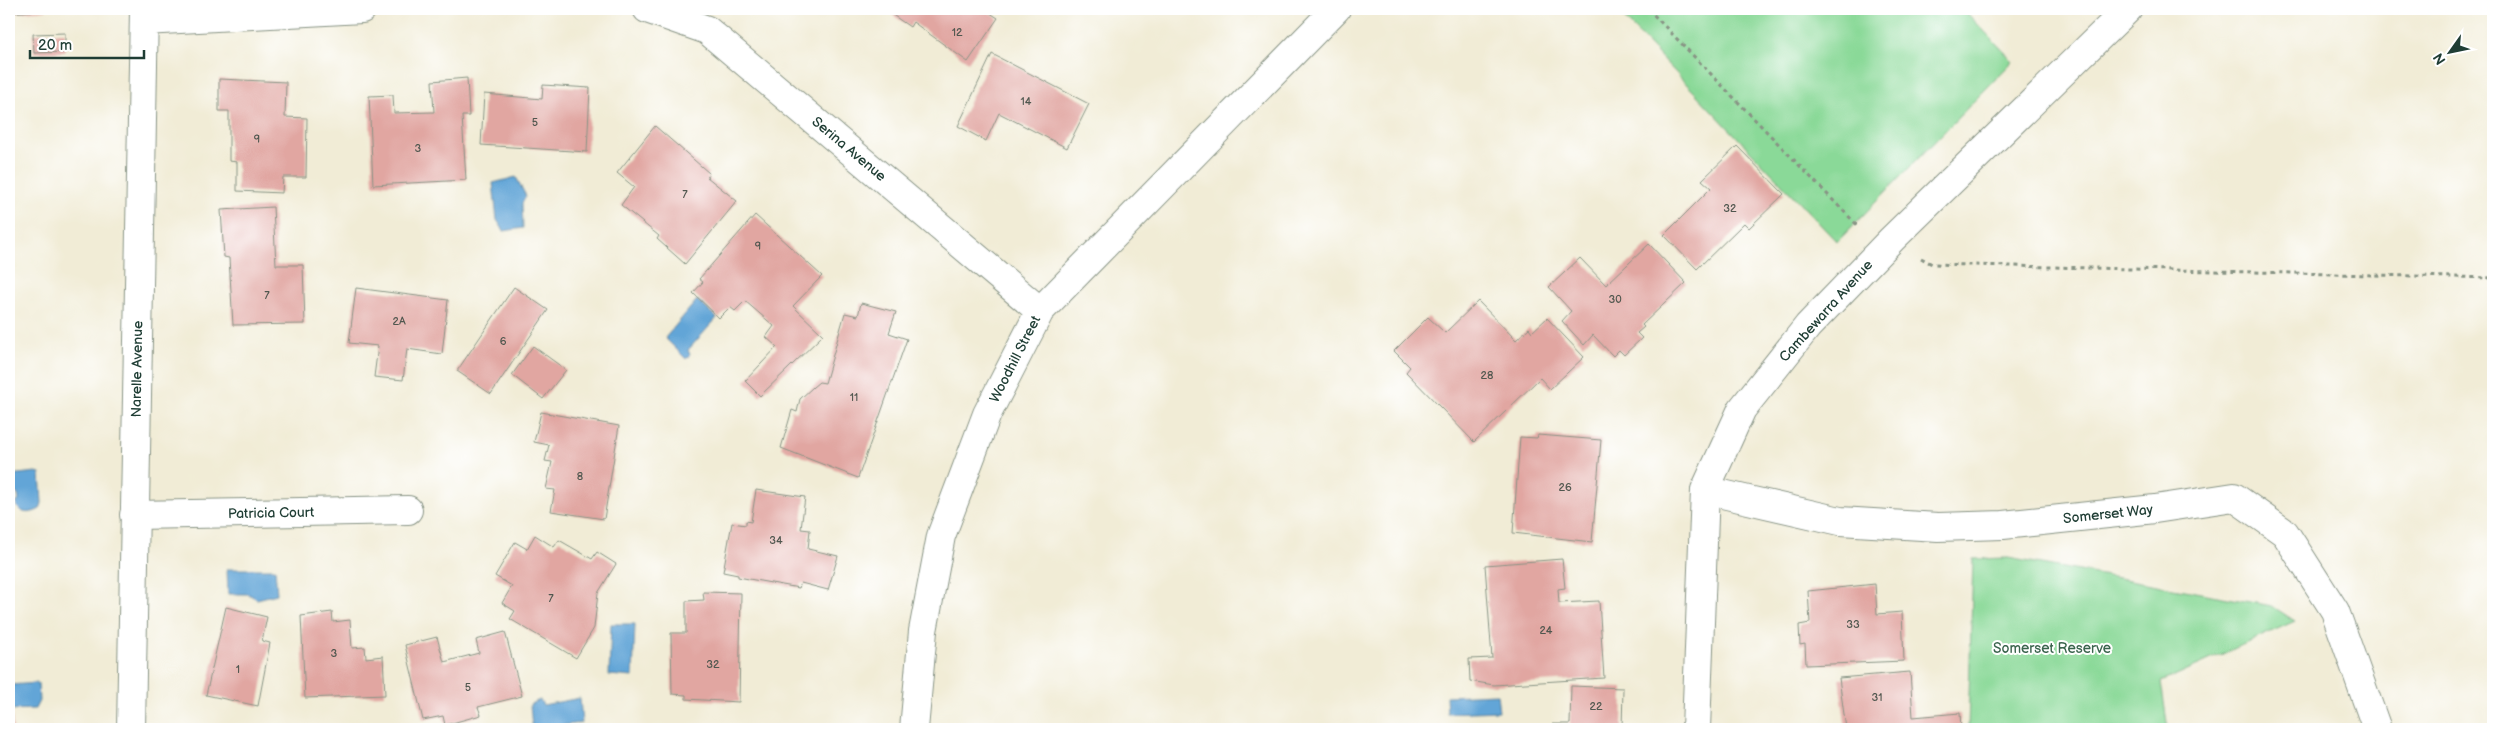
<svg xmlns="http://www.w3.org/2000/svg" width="2502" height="738" font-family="'Balsamiq Sans',sans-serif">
  <rect width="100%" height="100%" fill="#fff"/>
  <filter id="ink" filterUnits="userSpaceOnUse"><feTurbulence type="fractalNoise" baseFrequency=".02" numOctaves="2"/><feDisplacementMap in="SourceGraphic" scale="10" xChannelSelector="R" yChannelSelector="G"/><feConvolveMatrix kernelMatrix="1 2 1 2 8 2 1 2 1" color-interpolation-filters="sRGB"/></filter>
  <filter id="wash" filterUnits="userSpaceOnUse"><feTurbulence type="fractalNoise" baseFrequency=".0096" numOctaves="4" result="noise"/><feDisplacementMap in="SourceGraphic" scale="20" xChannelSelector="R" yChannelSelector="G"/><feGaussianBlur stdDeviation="1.12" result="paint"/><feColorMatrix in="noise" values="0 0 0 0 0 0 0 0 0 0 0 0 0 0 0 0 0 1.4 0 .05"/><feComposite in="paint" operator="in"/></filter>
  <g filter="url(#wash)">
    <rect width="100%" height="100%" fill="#f1ecd6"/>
    <path fill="#8ad998" stroke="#548b66" d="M1615 9H1963L2013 61 1837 242Z
      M2008 558 2272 606 2295 621 2161 682 2168 729H1968L1973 559Z"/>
    <path fill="#62a5d7" stroke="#407186" d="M516 177 526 196 522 203 523 228 504 231 497 220 493 183Z
      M697 300 717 318 688 350 690 355 686 359 665 338Z
      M36 472 40 473 42 503 40 509C31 514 20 515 16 504L19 500 18 495 9 486V475Z
      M227 569H275L277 594 257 599 248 594H228Z
      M611 624H635L633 677 609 675Z
      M38 683 39 701 35 709 9 710V685Z
      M1497 694 1499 711 1447 713 1446 696Z
      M580 698 582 723 532 729 530 704 540 700 543 705Z"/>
    <g id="blocks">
      <path fill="#e1a6a1" d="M9 9H46V10L9 13Z
        M884 9H984L998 18 968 62 913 22 910 27Z
        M65 33V52L34 53 33 34Z
        M992 54 1089 104 1067 148 999 113 986 141 958 126Z
        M467 78 469 116H462L466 180 373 185 369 96 393 95 394 113 434 112 432 81Z
        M219 79 286 82 285 117 307 118 306 177H283L282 193 237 191V162L229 161V111H219Z
        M543 85 590 88 587 152 481 145 484 94 542 99Z
        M655 126 709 173 707 177 737 201 685 264 657 239 659 236 621 205 634 187 617 173Z
        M1737 146 1784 194 1749 228 1744 223 1697 269 1664 235 1711 188 1702 180Z
        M273 207 276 265H303L305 324 233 325 229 258 224 257 221 210Z
        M755 215 822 276 793 306 823 335 760 396 745 381 777 347 766 337 774 326 745 301 735 311 730 307 719 318 693 293 703 282 699 279Z
        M1649 244 1686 283 1642 325 1644 327 1637 333 1642 338 1624 355 1619 350 1613 356 1593 335 1584 345 1562 321 1571 311 1549 287 1580 258 1606 285Z
        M514 287 548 310 491 394 457 371Z
        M356 288 448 300 442 354 407 349 403 380 374 377 378 346 349 343Z
        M1478 301 1516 340 1529 328 1532 332 1547 318 1584 357 1550 389 1540 378 1474 442 1406 372 1410 367 1394 351 1428 317 1445 333Z
        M861 303 896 312 889 333 907 339 858 478 781 448 792 410 797 412 800 399 813 387 819 382 825 383 845 313 858 316Z
        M533 346 566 370 543 399 512 375Z
        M541 412 619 426 604 519 551 511 555 490 546 489 552 462 545 461 549 445 534 442Z
        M1538 435 1601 440 1592 542 1513 533 1520 437 1537 438Z
        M756 490 805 497 801 529 810 530 808 549 838 556 828 590 801 583 799 588 738 577V575L723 572 732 523 746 525V521L751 522Z
        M535 535 554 547 559 540 592 559 597 552 616 564 598 593 594 628 576 658 510 619 515 611 502 603 512 586 495 576 515 542 527 549Z
        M1562 559 1565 588 1558 589 1559 603 1599 601 1604 678 1494 685 1470 681 1469 659 1492 658 1485 565Z
        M1875 584 1877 614 1902 612 1904 661 1806 665 1805 644 1800 645 1799 625 1810 623 1808 591Z
        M703 592 741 593 739 702 686 699V695L672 694 671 633H686V601L704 600Z
        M226 607 267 617 262 641 270 643 258 706 206 695Z
        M332 612 333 622 350 620 352 648 365 647 366 658 383 656 385 695 305 698 301 616Z
        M505 632 522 696 478 707 481 715 445 725 443 716 423 720 405 645 437 637 444 662 479 653 476 640Z
        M1910 672 1913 717 1960 713 1961 729H1846L1839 678Z
        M1571 686 1623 688 1622 729H1552V724H1570Z
        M9 715H12L13 729H9Z"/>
    </g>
  </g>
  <g filter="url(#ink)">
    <use href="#blocks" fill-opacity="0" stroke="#889485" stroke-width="1"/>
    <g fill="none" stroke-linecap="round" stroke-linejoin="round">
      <g stroke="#889485" stroke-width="30">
        <path id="minor" d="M647 9 707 30 1040 311
          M144 21 362 9
          M1705 490 1840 521 1938 527 2003 525 2155 509 2234 497 2285 533 2335 611 2377 729
          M134 515 408 510
          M131 729 144 9
          M914 729 923 631 941 536 987 414 1040 311 1336 9
          M1696 729 1705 490 1742 409 1808 326 1892 239 2128 9"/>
      </g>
      <path stroke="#889485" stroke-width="3" stroke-dasharray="4 4" stroke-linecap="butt" d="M1648 9 1858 226
        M1921 258 1932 264 2493 278"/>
      <use href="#minor" stroke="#fff" stroke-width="28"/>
    </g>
  </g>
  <g text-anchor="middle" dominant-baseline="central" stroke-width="4" stroke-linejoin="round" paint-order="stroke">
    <g font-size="11" fill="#50574f">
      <text x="957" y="32">12</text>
      <text x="1026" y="101">14</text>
      <text x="535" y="122">5</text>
      <text x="257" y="139">9</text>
      <text x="418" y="148">3</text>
      <text x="685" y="194">7</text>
      <text x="1730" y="208">32</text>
      <text x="758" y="246">9</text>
      <text x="267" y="295">7</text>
      <text x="1615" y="299">30</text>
      <text x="399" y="321">2A</text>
      <text x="503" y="341">6</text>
      <text x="1487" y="375">28</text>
      <text x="854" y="397">11</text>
      <text x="580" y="476">8</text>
      <text x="1565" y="487">26</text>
      <text x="776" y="540">34</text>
      <text x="551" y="598">7</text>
      <text x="1853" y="624">33</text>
      <text x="1546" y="630">24</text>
      <text x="334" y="653">3</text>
      <text x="713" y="664">32</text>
      <text x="238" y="669">1</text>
      <text x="468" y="687">5</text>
      <text x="1877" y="697">31</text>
      <text x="1596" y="706">22</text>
    </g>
    <g font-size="14" fill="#1f3d34" stroke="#fff">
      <text transform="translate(849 149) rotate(40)">Serina Avenue</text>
      <text transform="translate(1826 311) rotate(-48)">Cambewarra Avenue</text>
      <text transform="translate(1015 359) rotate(-63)">Woodhill Street</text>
      <text transform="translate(137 369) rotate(-89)">Narelle Avenue</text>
      <text transform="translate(271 513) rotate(-1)">Patricia Court</text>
      <text transform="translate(2108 514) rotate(-6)">Somerset Way</text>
    </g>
    <g font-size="14" fill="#3a644d" stroke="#fff">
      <text x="2052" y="648">Somerset Reserve</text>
    </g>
  </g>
  <rect width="2502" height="738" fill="none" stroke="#fff" stroke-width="30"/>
  <g transform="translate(2450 52) rotate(237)" stroke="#ffffff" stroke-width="4" paint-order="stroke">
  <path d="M0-4L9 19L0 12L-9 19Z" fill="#1f3d34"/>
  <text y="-8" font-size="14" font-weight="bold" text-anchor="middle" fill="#1f3d34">N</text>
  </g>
  <path d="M30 50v8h114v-8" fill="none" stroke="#1f3d34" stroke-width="2.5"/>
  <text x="38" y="50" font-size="15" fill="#1f3d34" stroke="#ffffff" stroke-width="4" paint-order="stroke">20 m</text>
</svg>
